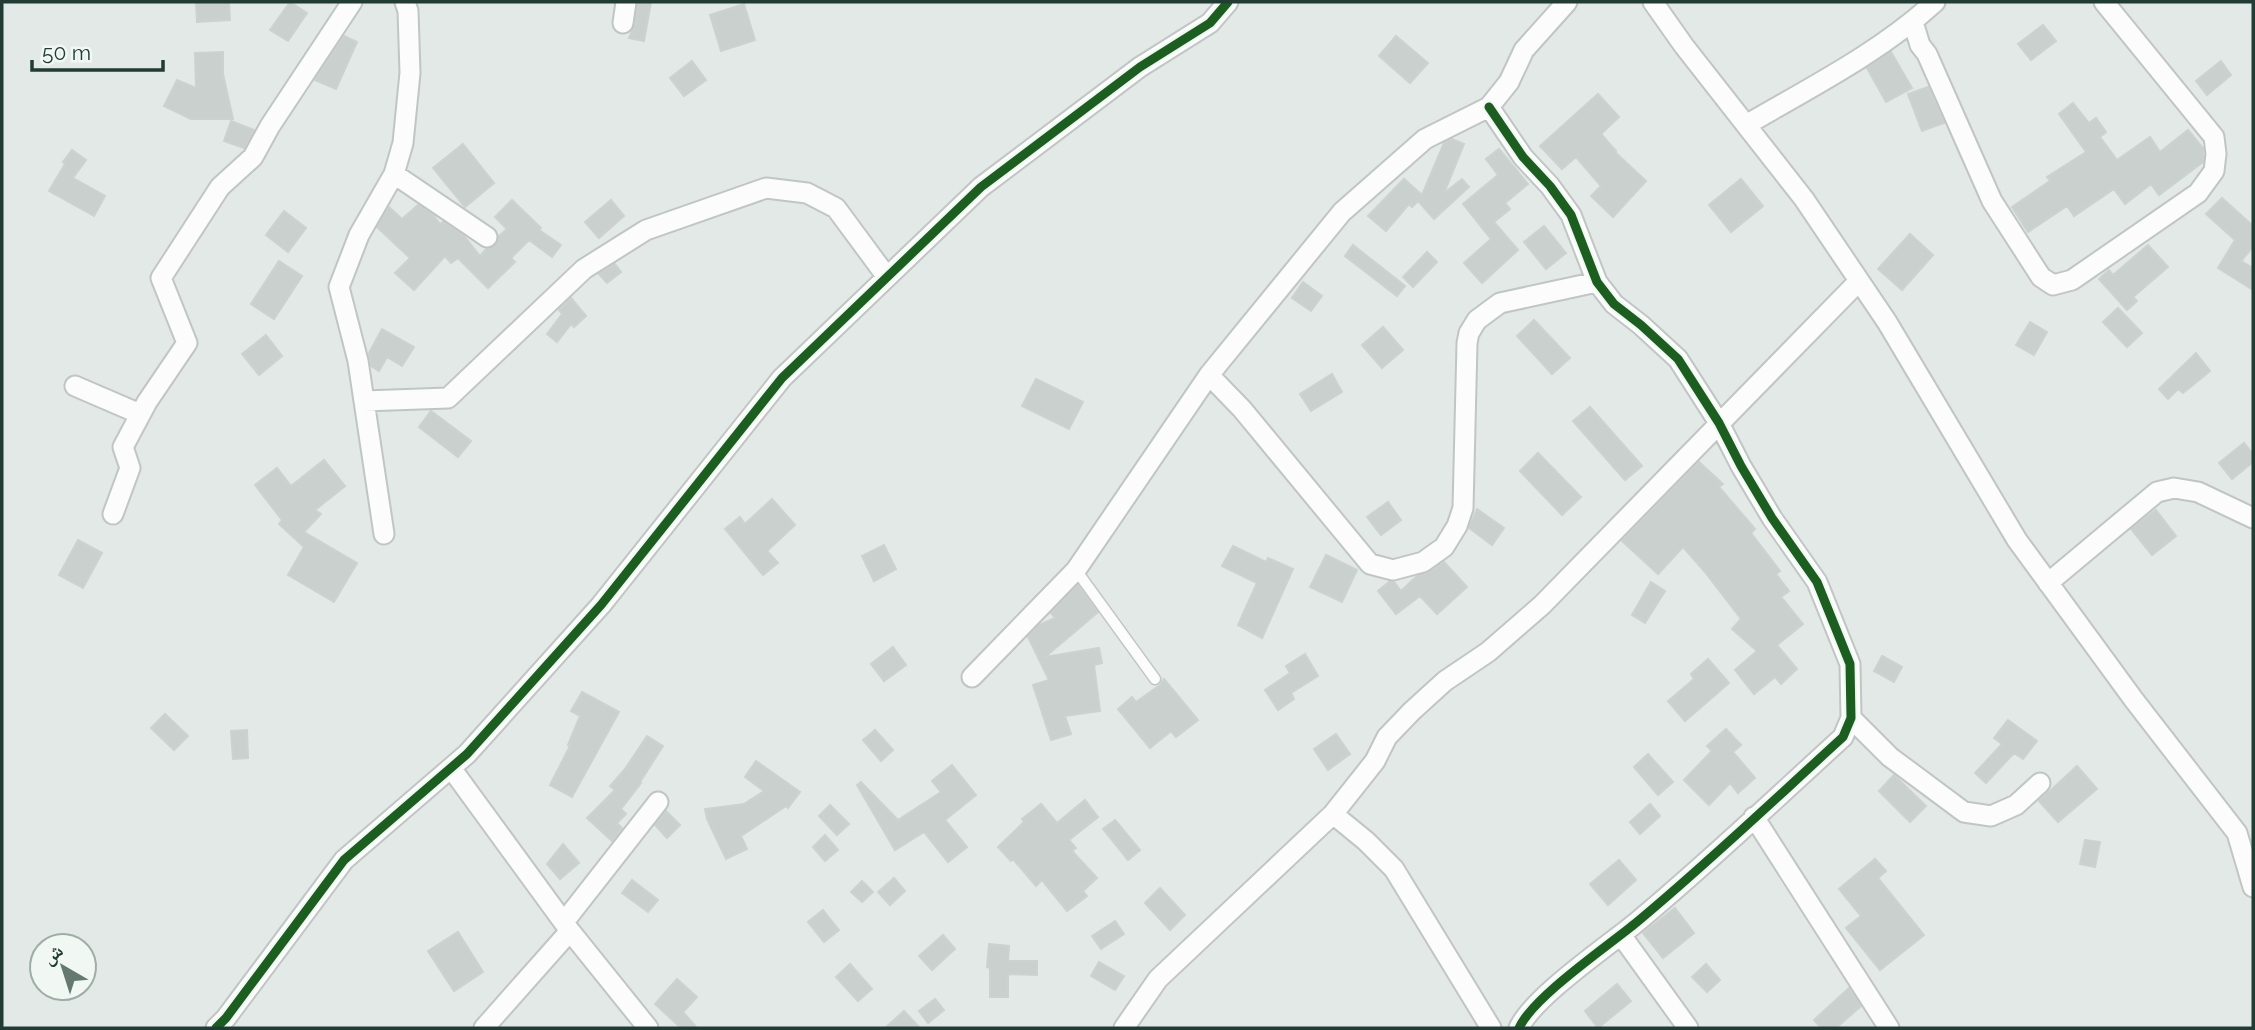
<svg xmlns="http://www.w3.org/2000/svg" width="2255" height="1030" font-family="Raleway,'Noto Naskh Arabic',sans-serif">
  <rect width="100%" height="100%" fill="#e3e9e6"/>
  <path fill="#cad0ce" stroke="#ccd2cf" stroke-width="2" d="M196 2H229L230 20 197 22Z
    M290 2 307 13 288 41 270 30Z
    M638 2H651L644 41 629 38 635 25Z
    M744 4 755 40 721 51 710 15Z
    M2043 25 2056 41 2031 60 2018 44Z
    M344 36 357 42 336 89 315 80Z
    M1396 36 1428 63 1410 83 1379 56Z
    M223 52V74L233 119H191L164 106 177 80 196 88 195 53Z
    M1891 52 1912 88 1886 102 1867 68Z
    M692 61 706 80 684 96 670 78Z
    M2221 61 2231 75 2207 95 2196 81Z
    M1928 87 1944 123 1922 131 1908 94Z
    M1598 94 1619 117 1601 134 1616 151 1615 152 1646 181 1613 217 1591 196 1601 186 1576 157 1562 169 1540 146Z
    M2073 103 2089 123 2096 118 2106 132 2100 137 2117 160 2150 137 2160 152 2188 130 2203 148V162L2159 195 2151 184 2125 204 2114 189 2074 216 2067 206 2028 232 2012 207 2050 181 2047 177 2086 152 2059 114Z
    M231 121 254 130 244 148 224 141Z
    M1452 139 1464 144 1444 193 1462 179 1469 187 1434 219 1419 202 1421 198 1412 207 1409 204 1386 231 1368 216 1404 179 1422 195 1444 143Z
    M463 144 494 183 465 207 433 168Z
    M1499 149 1528 184 1505 203 1510 209 1494 222 1518 250 1482 283 1464 263 1491 239 1463 204 1498 175 1486 159Z
    M72 150 86 160 73 178 105 196 94 216 49 191 65 164 63 162Z
    M1741 179 1763 206 1731 232 1709 205Z
    M2222 198 2253 226V247L2241 261 2253 268V290L2218 268 2235 240 2206 214Z
    M512 200 541 228 539 230 561 245 552 257 529 240 511 258 515 262 488 288 458 258 451 263 445 256 414 290 395 273 410 258 377 227 389 207 402 219 418 205 434 216 440 224 443 222 464 236 480 256 486 249 497 244 499 236 507 229 495 217Z
    M611 200 624 216 599 238 585 222Z
    M284 211 306 228 288 252 266 235Z
    M1544 226 1566 253 1546 269 1524 242Z
    M1910 234 1933 255 1902 290 1878 269Z
    M1353 245 1405 286 1397 296 1345 256Z
    M2148 245 2168 267 2133 297 2137 301 2127 310 2099 279 2109 270 2113 275Z
    M1427 252 1437 262 1413 287 1403 277Z
    M279 261 302 276 274 319 251 304Z
    M615 264 621 272 607 283 599 274Z
    M1303 282 1322 296 1311 311 1292 298Z
    M571 298 586 316 574 327 571 324 557 342 547 334 562 314 559 310Z
    M2118 308 2142 333 2127 347 2103 322Z
    M1534 320 1570 358 1552 374 1517 336Z
    M2030 322 2047 332 2034 355 2016 345Z
    M1383 327 1403 350 1382 368 1362 345Z
    M382 329 414 347 402 366 387 357 379 371 371 366 369 353Z
    M266 335 282 356 259 375 242 354Z
    M2196 353 2210 371 2183 393 2178 389 2168 399 2159 389Z
    M1332 374 1342 392 1311 411 1300 394Z
    M1036 379 1083 402 1069 429 1022 406Z
    M1590 407 1642 466 1625 480 1573 421Z
    M431 411 471 441 458 457 419 427Z
    M2244 443 2253 454V462L2232 479 2219 463Z
    M1538 453 1581 497 1562 515 1520 471Z
    M324 460 345 486 315 510 321 514 304 532 357 563 334 602 288 575 304 547 279 524 282 520 255 485 277 468 291 486Z
    M1699 462 1723 484 1719 487 1755 529 1751 533 1780 571 1776 574 1789 591 1781 597 1803 624 1777 645 1797 669 1781 684 1775 677 1754 694 1735 670 1757 651 1732 629 1741 619 1705 572 1683 547 1658 574 1622 541Z
    M772 499 795 525 767 551 778 563 763 575 725 529 740 517 745 524Z
    M1388 502 1401 520 1381 535 1367 517Z
    M1477 509 1504 528 1492 545 1469 528Z
    M2156 510 2176 536 2152 555 2131 529Z
    M78 540 102 553 83 588 59 575Z
    M884 545 896 569 874 581 862 556Z
    M1233 546 1266 562 1268 558 1293 569 1262 638 1238 625 1257 583 1222 566Z
    M1326 555 1357 570 1342 602 1310 587Z
    M1444 562 1467 587 1437 614 1420 596 1396 614 1378 591 1389 582H1394L1401 591 1417 576 1430 572Z
    M1651 582 1665 591 1645 623 1632 615Z
    M1078 585 1098 612 1045 657 1099 648 1102 663 1094 665 1100 711 1065 716 1071 734 1051 740 1033 685 1049 680 1028 637 1039 625 1055 618 1051 613Z
    M893 647 906 665 884 681 871 664Z
    M1305 654 1318 676 1291 693 1294 699 1278 710 1265 690 1290 673 1286 666Z
    M1882 656 1902 667 1894 682 1874 671Z
    M1708 659 1729 683 1685 721 1668 701 1694 679 1691 674Z
    M1164 679 1198 720 1176 737 1171 731 1150 748 1118 709 1132 697 1136 702 1160 685Z
    M582 692 619 712 572 797 550 785 570 746 568 745 580 716 571 711Z
    M165 714 188 736 174 750 151 728Z
    M2008 720 2037 741 2023 759 2014 753 1986 783 1975 773 2002 744 1994 738Z
    M1726 729 1741 745 1733 752 1755 778 1738 793 1730 783 1709 805 1684 780 1712 751 1707 746Z
    M247 730 248 758 233 759 231 731Z
    M875 730 893 750 881 761 863 740Z
    M1336 734 1350 754 1328 770 1314 749Z
    M647 736 663 746 640 782 641 783 621 809 626 814 617 823 622 828 612 841 587 818 615 790 610 786 625 769Z
    M1648 754 1673 782 1658 795 1634 767Z
    M756 761 800 792 788 808 786 806 741 836 747 849 726 859 707 819 705 809 744 804 764 791 745 777Z
    M952 765 976 795 945 820 967 847 948 862 924 832 895 850 857 785 861 782 898 820 941 792 932 781Z
    M2077 766 2097 789 2058 822 2039 801Z
    M1894 775 1926 806 1910 822 1879 791Z
    M1085 800 1098 817 1069 840 1076 848 1072 851 1097 878 1083 891 1087 896 1067 911 1042 880 1036 886 1013 859 1011 861 998 847 1024 822 1022 819 1041 804 1057 823Z
    M1650 804 1660 816 1640 834 1630 822Z
    M830 805 849 824 837 835 819 816Z
    M666 811 680 825 667 838 655 825Z
    M1115 820 1140 850 1128 860 1103 829Z
    M825 835 838 850 825 861 813 847Z
    M2085 840 2100 842 2095 867 2080 864Z
    M563 844 579 863 560 879 547 864Z
    M1875 859 1886 871 1878 878 1924 935 1880 970 1846 928 1861 916 1839 889Z
    M1619 860 1636 880 1608 905 1590 884Z
    M894 878 905 891 890 905 878 892Z
    M632 880 658 900 648 912 622 893Z
    M862 881 873 892 862 902 851 892Z
    M1160 888 1185 915 1170 930 1145 903Z
    M1675 908 1694 933 1663 958 1643 933Z
    M823 910 839 930 824 942 808 922Z
    M1115 921 1124 934 1101 949 1092 936Z
    M458 932 483 972 454 991 428 951Z
    M943 935 955 949 932 970 919 956Z
    M989 944 1009 946 1008 961H1037V975L1008 974V997H990V968L987 967Z
    M1099 962 1124 976 1115 990 1091 976Z
    M850 964 872 989 858 1001 836 977Z
    M1706 964 1720 980 1707 992 1692 977Z
    M677 979 697 997 683 1012 697 1028H681L655 1004Z
    M1617 984 1631 1001 1598 1028 1585 1011Z
    M1849 988 1861 1006 1836 1028H1821L1814 1020Z
    M935 999 944 1010 928 1023 919 1011Z
    M904 1011 920 1028H885Z"/>
  <g fill="none" stroke-linecap="round" stroke-linejoin="round">
    <g stroke="#c0c6c3" stroke-width="13">
      <path id="lane" d="M1076 570 1155 679"/>
    </g>
    <g stroke="#c0c6c3" stroke-width="23">
      <path id="street" d="M1653 2 1684 46 1804 199 1887 322 2017 540 2134 700 2237 833 2253 887
        M1913 22 1920 45 1927 54 1992 201 2041 277 2053 285 2072 280 2198 193 2214 171 2216 154 2214 137 2104 2
        M623 23 626 2
        M1489 107 1523 157 1550 186 1571 215 1597 282 1614 304 1641 325 1678 359 1719 423 1741 466 1772 518 1817 582 1850 664 1851 718 1843 737C1775 799 1708 863 1637 922 1608 946 1533 997 1519 1028
        M1746 125C1811 87 1879 53 1935 2
        M394 174 487 237
        M1209 375 1242 409 1370 564 1393 570 1423 562 1444 547 1457 526 1463 508 1467 343 1469 333 1477 320 1500 303 1597 282
        M75 386 140 414
        M364 401 448 398 584 269 646 230 766 188 807 193 836 208 887 277
        M113 514 130 468 123 447 147 402 187 343 161 278 220 187 253 157 270 126 352 2
        M384 534 358 361 339 287 359 235 394 174 403 143 410 73 408 11 405 2
        M2048 583 2157 492 2174 488 2198 492 2253 518
        M972 677 1076 570 1209 375 1342 212 1425 139 1489 107 1509 82 1524 50 1567 2
        M1851 718 1890 757 1964 812 1991 816 2016 805 2040 783
        M451 768 570 931 484 1028
        M1333 814 1366 841 1394 869 1491 1028
        M1754 817 1889 1028
        M564 922 658 802
        M570 931 648 1028
        M1621 935 1688 1028
        M216 1028 226 1018 344 860 467 754 601 605 782 378 981 187 1140 67 1210 23 1228 2
        M1124 1028 1158 979 1333 814 1375 761 1387 737 1412 711 1445 681 1488 652 1542 605 1859 281"/>
    </g>
    <use href="#lane" stroke="#fbfcfb" stroke-width="10"/>
    <use href="#street" stroke="#fbfcfb" stroke-width="19"/>
    <g stroke="#f1f8f4" stroke-width="13">
      <path id="cycleway" d="M1489 107 1523 157 1550 186 1571 215 1597 282 1614 304 1641 325 1678 359 1719 423 1741 466 1772 518 1817 582 1850 664 1851 718 1843 737C1775 799 1708 863 1637 922 1608 946 1533 997 1519 1028
        M216 1028 226 1018 344 860 467 754 601 605 782 378 981 187 1140 67 1210 23 1228 2"/>
    </g>
    <use href="#cycleway" stroke="#1b5e20" stroke-width="9"/>
  </g>
  <rect width="2255" height="1030" fill="none" stroke="#213c35" stroke-width="7"/>
  <g transform="translate(63 967) rotate(321)"><circle r="33" fill="#f1f8f4" stroke="#9eada8" stroke-width="2"/>
  <path d="M0-5L12 26L0 18L-12 26Z" fill="#657973"/>
  <text y="-10" font-size="19" font-weight="bold" text-anchor="middle" fill="#213c35">ش</text>
  </g>
  <path d="M32 60v10h131v-10" fill="none" stroke="#213c35" stroke-width="3.5"/>
  <text x="42" y="60" font-size="21" fill="#213c35" stroke="#f1f8f4" stroke-width="5" paint-order="stroke">50 m</text>
</svg>
